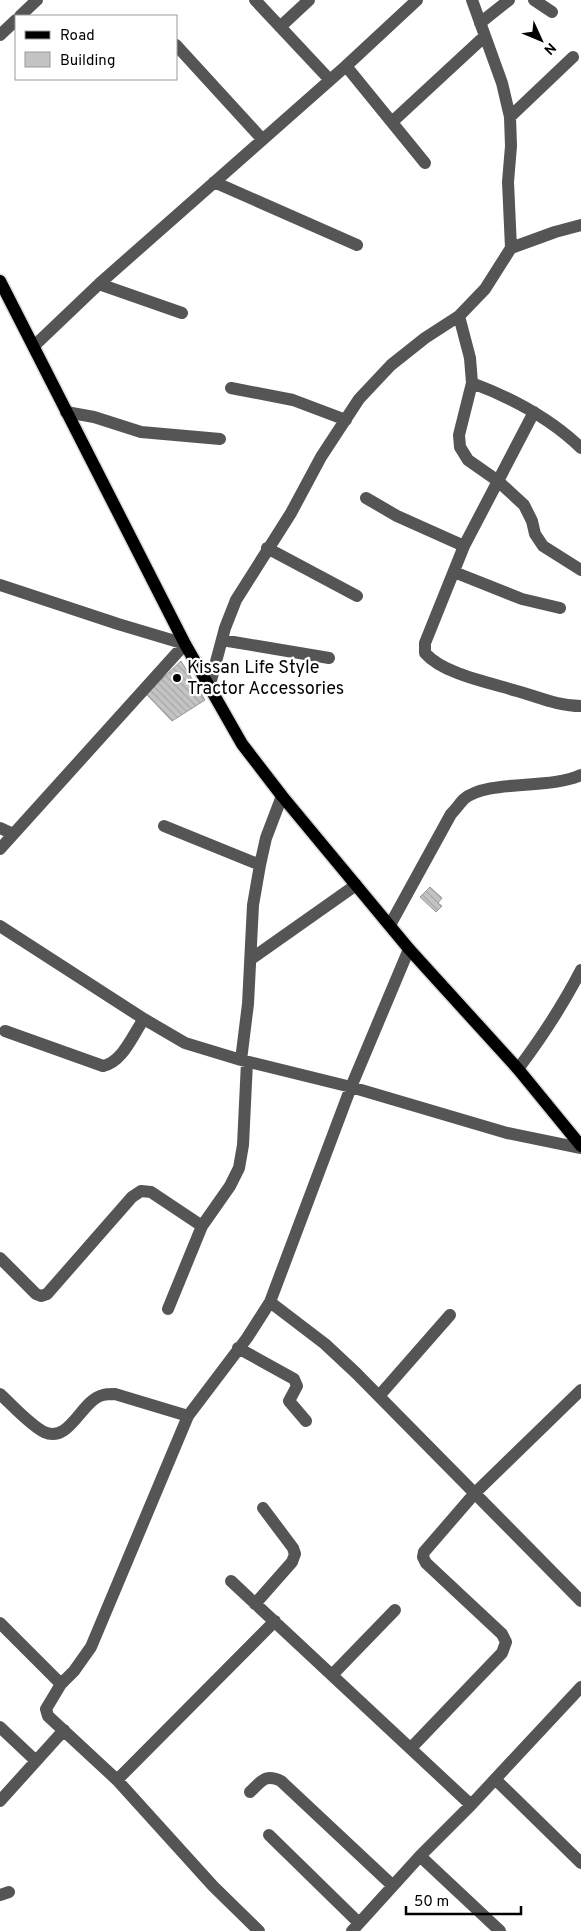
<svg xmlns="http://www.w3.org/2000/svg" width="581" height="1931" font-family="Overpass,sans-serif">
  <defs>
    <pattern id="building-back-hatch" width="6" height="6" patternUnits="userSpaceOnUse" patternTransform="scale(1.25)"><rect width="6" height="6" fill="#c4c4c4"/><path d="M-1 5l2 2M0 0l6 6M5-1l2 2" fill="none" stroke="#a7a7a7"/></pattern>
  </defs>
  <rect width="100%" height="100%" fill="#fff"/>
  <path fill="url(#building-back-hatch)" stroke="#999" d="M181 661 205 700 172 721 146 694Z
    M430 887 442 898 438 903 442 906 436 912 420 897Z"/>
  <g fill="none" stroke-linecap="round" stroke-linejoin="round">
    <g stroke="#dbdbdb" stroke-width="15">
      <path id="major" d="M0 281 185 644 242 744 282 796 409 949 518 1069 581 1146"/>
    </g>
    <path stroke="#555" stroke-width="12" d="M255 0 330 80
      M472 0 502 83 510 117 511 146 508 182 511 248
      M534 0 552 12
      M20 16 37 0
      M480 23 509 0
      M280 27 309 0
      M0 35 16 20
      M176 45 262 139
      M346 66 425 163
      M510 117 573 57
      M392 122 485 36
      M214 182 357 245
      M581 225 555 232 511 248 485 289 459 316 470 358 472 383 459 435 460 447 468 460 498 481 524 505 532 521 535 534 543 546 581 570
      M99 284 182 313
      M34 346 99 284 346 66 417 0
      M472 383C512 398 550 418 581 448
      M231 388 293 400 346 420
      M66 412 94 417 141 432 220 439
      M534 412 464 546 425 643V653C443 674 491 683 517 691 539 697 558 706 581 706
      M366 498 397 516 464 546
      M267 548 357 596
      M454 572 522 599 560 608
      M0 585 118 624 185 644 0 849
      M222 640 329 658
      M209 688 225 628 236 600 291 513 321 457 359 399 391 365 425 338 459 316
      M164 826 260 865
      M0 828 13 834
      M390 925 451 814C456 809 460 803 464 799 488 779 549 790 581 775
      M0 926 144 1019 185 1043 241 1060 351 1087 507 1133 581 1148
      M251 959 356 885
      M5 1031 103 1066C123 1062 133 1034 144 1019
      M241 1060 248 1004 253 905 260 865 266 838 282 796
      M518 1069C542 1037 563 1005 581 970
      M0 1258 36 1294 41 1296 47 1294 132 1197 141 1191 151 1192 202 1226
      M270 1302 325 1344 356 1373 581 1601
      M168 1309 202 1226 230 1186 239 1168 243 1145 247 1062
      M238 1348 294 1379 297 1386 289 1401 306 1421
      M0 1394C12 1405 30 1425 44 1432 70 1444 81 1400 103 1395 106 1394 111 1394 115 1394L188 1416
      M379 1396 450 1315
      M231 1581 471 1805
      M255 1604 292 1562 295 1554 293 1548 263 1508
      M0 1623 61 1684
      M332 1675 395 1610
      M0 1727 36 1761
      M411 1748 502 1653 506 1642 502 1634 426 1563 423 1557 424 1552 475 1493 581 1390
      M495 1779 581 1863
      M117 1780 275 1621
      M250 1792C261 1782 265 1773 281 1781L393 1886
      M0 1801 64 1730
      M269 1835 359 1923
      M420 1856 500 1931
      M0 1895 9 1892
      M259 1931 213 1886 117 1780 48 1716 46 1709 61 1684 74 1671 91 1647 188 1416 247 1338 270 1302 351 1087 409 949
      M352 1931 420 1856 471 1805 581 1687"/>
    <use href="#major" stroke="#000" stroke-width="12"/>
  </g>
  <circle fill="#000" stroke="#fff" stroke-width="2" cx="177" cy="678" r="5"/>
  <g text-anchor="middle" dominant-baseline="central" stroke-width="4.5" stroke-linejoin="round" paint-order="stroke">
    <g font-size="18" fill="#000" stroke="#fff" text-anchor="start">
      <text x="187" y="668">Kissan Life Style<tspan x="187" dy="21">Tractor Accessories</tspan></text>
    </g>
  </g>
  <rect x="15" y="15" width="162" height="65" fill="#ffffff" stroke="#999999"/>
  <rect x="25" y="31" width="25" height="8" fill="#000000" stroke="#999999"/>
  <text x="60" y="40" font-size="15" fill="#000000">Road</text>
  <rect x="25" y="52" width="25" height="15" fill="#c4c4c4" stroke="#999999"/>
  <text x="60" y="65" font-size="15" fill="#000000">Building</text>
  <g transform="translate(541 40) rotate(134)" stroke="#ffffff" stroke-width="4" paint-order="stroke">
  <path d="M0-4L9 19L0 12L-9 19Z" fill="#000000"/>
  <text y="-8" font-size="14" font-weight="bold" text-anchor="middle" fill="#000000">N</text>
  </g>
  <path d="M406 1906v8h115v-8" fill="none" stroke="#000000" stroke-width="2.5"/>
  <text x="414" y="1906" font-size="15" fill="#000000" stroke="#ffffff" stroke-width="4" paint-order="stroke">50 m</text>
</svg>
